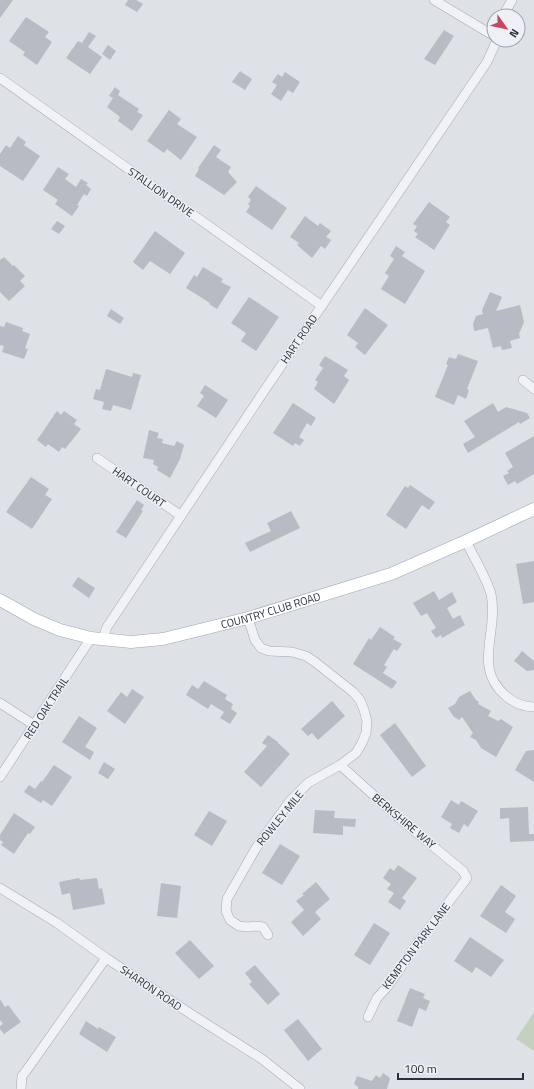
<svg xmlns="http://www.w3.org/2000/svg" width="534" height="1089" font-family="'Titillium Web',sans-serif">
  <rect width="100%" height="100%" fill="#dee2e7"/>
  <path fill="#c4d1c0" d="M534 1012V1051L516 1039Z"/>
  <path fill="#b6bbc4" d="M0 0H13L0 18Z
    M128 0H136L143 4 137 12 125 5Z
    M26 17 49 32 45 37 52 42 37 65 23 55 25 52 9 41Z
    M444 30 454 36 435 65 424 59Z
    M89 32 96 36 88 47 102 57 90 74 66 58 78 41 82 43Z
    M108 45 116 51 110 60 102 54Z
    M240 71 252 79 245 90 232 82Z
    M285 72 300 82 293 93 288 90 281 101 271 94 277 85 272 82 278 74 282 77Z
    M115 87 120 91 118 95 139 109 137 112 143 115 132 131 118 121 120 117 107 107 113 98 109 96Z
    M169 110 181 119 177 124 197 137 181 160 167 149 164 153 147 141Z
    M18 136 26 142 24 145 40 156 23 181 0 166V154L6 145 10 148Z
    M214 145 221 150 216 157 231 167 228 172 237 182 224 195 195 176 199 169 198 168Z
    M58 167 69 174 65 179 76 187 81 179 88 183 86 185 91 189 87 196 84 194 77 205 79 206 72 216 55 204 58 200 43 190Z
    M256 186 287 208 272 230 246 212 250 206 248 204 251 200 248 197Z
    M429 202 450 217 446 222 450 225 434 250 415 237 418 234 414 231 417 226 413 224Z
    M305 216 318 226 320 223 331 231 326 237 331 240 325 249 321 246 312 258 297 245 299 243 290 237Z
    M57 221 65 226 59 234 51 229Z
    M155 231 185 253 170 274 150 261 143 270 133 262Z
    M396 246 405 252 402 256 425 271 405 304 381 289 389 276 385 273 394 259 390 256Z
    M4 257 13 266 14 265 25 276 20 281 25 286 9 301 0 292V260Z
    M203 267 223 279 221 282 231 287 217 309 209 304 210 303 186 288 194 275 197 277Z
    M490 292 502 297 496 311 520 305 524 322 519 334 520 338 510 341 512 348 502 350 501 346 493 348 488 328 474 331 473 324 476 316 483 314 482 310Z
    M249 297 279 317 256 351 241 341 246 333 231 323Z
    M365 308 388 325 365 355 355 347 358 343 347 335Z
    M111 309 124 318 120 324 107 316Z
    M6 322 23 328 22 331 30 334 25 348 28 349 24 359 2 352 4 346 0 345V326L4 327Z
    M458 354 478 361 467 389 469 390 466 399 458 395 454 405 435 397 448 365 446 364 449 357 456 359Z
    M325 356 348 370 344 376 349 380 334 404 314 389 318 382 315 380 323 368 319 365Z
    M106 369 132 377 133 373 141 375 131 410 113 405 111 411 102 409 104 402 93 399 96 389 100 390Z
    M205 385 228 400 216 418 197 406 204 396 200 393Z
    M293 403 316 418 311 426 307 423 299 437 304 440 300 446 295 443 293 446 273 433Z
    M493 403 498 412 506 407 527 413 530 418 520 424 519 422 468 453 463 444 475 437 464 421Z
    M57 411 61 415 64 411 77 420 74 424 81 429 65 449 62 447 59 452 48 444 46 447 37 440Z
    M149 430 159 433 157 438 163 439 162 443 174 446 177 441 184 445 180 459 170 478 157 470 158 467 153 464 154 460 143 458Z
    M534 436V474L517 484 515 481 508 485 503 476 509 473 507 471 513 467 505 453Z
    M31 477 49 489 45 495 52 499 32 529 6 512Z
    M410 485 435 502 429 510 422 505 406 529 386 515 405 486 408 488Z
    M137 500 144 505 141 510 143 511 126 538 116 532Z
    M291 511 300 528 250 552 245 543 271 531 267 523Z
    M534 561V602L523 604 516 564Z
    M78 577 95 588 89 598 72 586Z
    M434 591 439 600 452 592 457 602 447 608 453 619 460 615 465 625 442 638 441 635 436 638 431 631 436 628 427 613 421 616 413 603Z
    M380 627 395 637 393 639 402 644 397 651 394 649 384 665 387 667 383 673 397 682 392 689 353 664 369 638 371 640Z
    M522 651 534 661V670L527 671 514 661Z
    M204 681 227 695 225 699 233 704 231 709 237 713 230 724 220 718 224 712 211 704 208 709 186 695 192 685 198 689Z
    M132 689 144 697 125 724 107 711 121 692 127 697Z
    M470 691 476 700 479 702 478 704 491 711 488 716 498 721 501 719 513 727 496 757 481 748 476 740 470 737 473 733 462 717 459 720 454 717 448 708 455 704 459 697Z
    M332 701 345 716 318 740 312 733 308 736 301 729Z
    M79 716 97 728 85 747 94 752 90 760 62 742Z
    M395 723 426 766 412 777 380 735Z
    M268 735 278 742V743L290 754 261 787 244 772 267 746 262 743Z
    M534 750V782L515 770 526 751Z
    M104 762 115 769 108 779 98 773Z
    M54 765 72 777 52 806 43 800 41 803 24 792 29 785 35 789 41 781 42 782Z
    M451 800 459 805 461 801 478 811 468 827 464 824 459 833 450 828 452 824 441 817Z
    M528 807 529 834H534V841L510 842 509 818 500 819V808Z
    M315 810 335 811 334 818 356 819 355 827 343 826V835L313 833Z
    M209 811 227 821 212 846 194 835Z
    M14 813 35 827 30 834 28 833 14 854 1 845 3 842 0 840V835Z
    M280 844 300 856 282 885 262 873Z
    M398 865 417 878 402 898 406 901 400 910 388 902 394 893 387 889 391 884 383 878 390 868 394 871Z
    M79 878 80 880 97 878 99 889 102 888 105 904 73 910 70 893 62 895 59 882Z
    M316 882 330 899 315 912 321 919 303 936 291 922 304 910 296 901 304 895 302 894Z
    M161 883 181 886 177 918 157 916Z
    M501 885 516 896 505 912 515 919 506 933 480 916Z
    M374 923 390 933 370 965 354 955Z
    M470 937 504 960 491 977 476 967 472 973 454 961Z
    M190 940 214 966 199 979 175 953Z
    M255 965 280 994 268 1005 249 984 252 982 245 973Z
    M410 988 425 994 423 998 430 1001 426 1011 419 1008 412 1027 397 1021Z
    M0 999 5 1007 8 1005 21 1022 4 1034 0 1029V1026L3 1024 0 1020Z
    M298 1019 322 1049 308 1061 284 1030Z
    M86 1021 98 1029 99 1027 116 1037 107 1052 79 1034Z
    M383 1073 390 1078 387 1089H358V1087L354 1084 357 1076 372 1081 376 1075 380 1078Z"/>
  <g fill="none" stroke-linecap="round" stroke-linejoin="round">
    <g stroke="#a4a9b1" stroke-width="10">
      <path id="minor" d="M434 0 494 36
        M503 16 512 0
        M0 78 322 306
        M523 380 534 389
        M97 458 180 515
        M466 541C474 558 486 577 491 594 499 632 472 668 506 696 514 703 523 707 534 707
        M248 618 255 640 261 648 269 651 292 652 306 656 315 662 353 692 360 700 364 710 367 721 366 733 362 743 356 753 340 765 308 783 290 801 256 848 227 899 226 911 230 920 239 926 248 927 256 926 263 927 268 935
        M105 640V632L107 627 262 394 487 62 497 40
        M0 703 34 725
        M340 765 399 818 463 871 467 878 414 948 388 986 377 998 368 1017
        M0 777 91 638
        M0 888 57 923 106 958 194 1016 262 1059 300 1089
        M21 1089 22 1076 26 1071 106 958"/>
    </g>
    <g stroke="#9ea7b2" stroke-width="13">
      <g id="major">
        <path id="s1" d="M0 600 34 619 60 630 91 638 131 642 163 639 248 618 391 574 466 541 534 509"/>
      </g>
    </g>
    <use href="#minor" stroke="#f1f2f6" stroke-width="9"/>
    <use href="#major" stroke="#fff" stroke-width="12"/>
  </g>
  <g text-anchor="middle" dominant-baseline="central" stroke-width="3" stroke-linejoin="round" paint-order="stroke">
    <g font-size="11" fill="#28303d" stroke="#edf1f5">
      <text transform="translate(161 192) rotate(35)">STALLION DRIVE</text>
      <text transform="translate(299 339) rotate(-56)">HART ROAD</text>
      <text transform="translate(139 487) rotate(35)">HART COURT</text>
      <text stroke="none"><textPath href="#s1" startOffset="283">COUNTRY CLUB ROAD</textPath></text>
      <text transform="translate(46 708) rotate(-57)">RED OAK TRAIL</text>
      <text transform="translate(280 818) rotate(-51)">ROWLEY MILE</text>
      <text transform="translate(404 821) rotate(40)">BERKSHIRE WAY</text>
      <text transform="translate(416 946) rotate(-53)">KEMPTON PARK LANE</text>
      <text transform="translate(151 988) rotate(34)">SHARON ROAD</text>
    </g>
  </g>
  <g transform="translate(506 28) rotate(123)"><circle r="19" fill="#edf1f5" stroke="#9ea4ab"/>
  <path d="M0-3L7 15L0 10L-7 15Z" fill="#c8475e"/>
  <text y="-6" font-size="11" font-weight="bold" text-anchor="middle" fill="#28303d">N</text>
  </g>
  <path d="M398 1073v6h125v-6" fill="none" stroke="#28303d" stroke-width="2"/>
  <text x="404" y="1073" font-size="12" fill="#28303d" stroke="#edf1f5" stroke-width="3" paint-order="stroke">100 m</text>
</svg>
